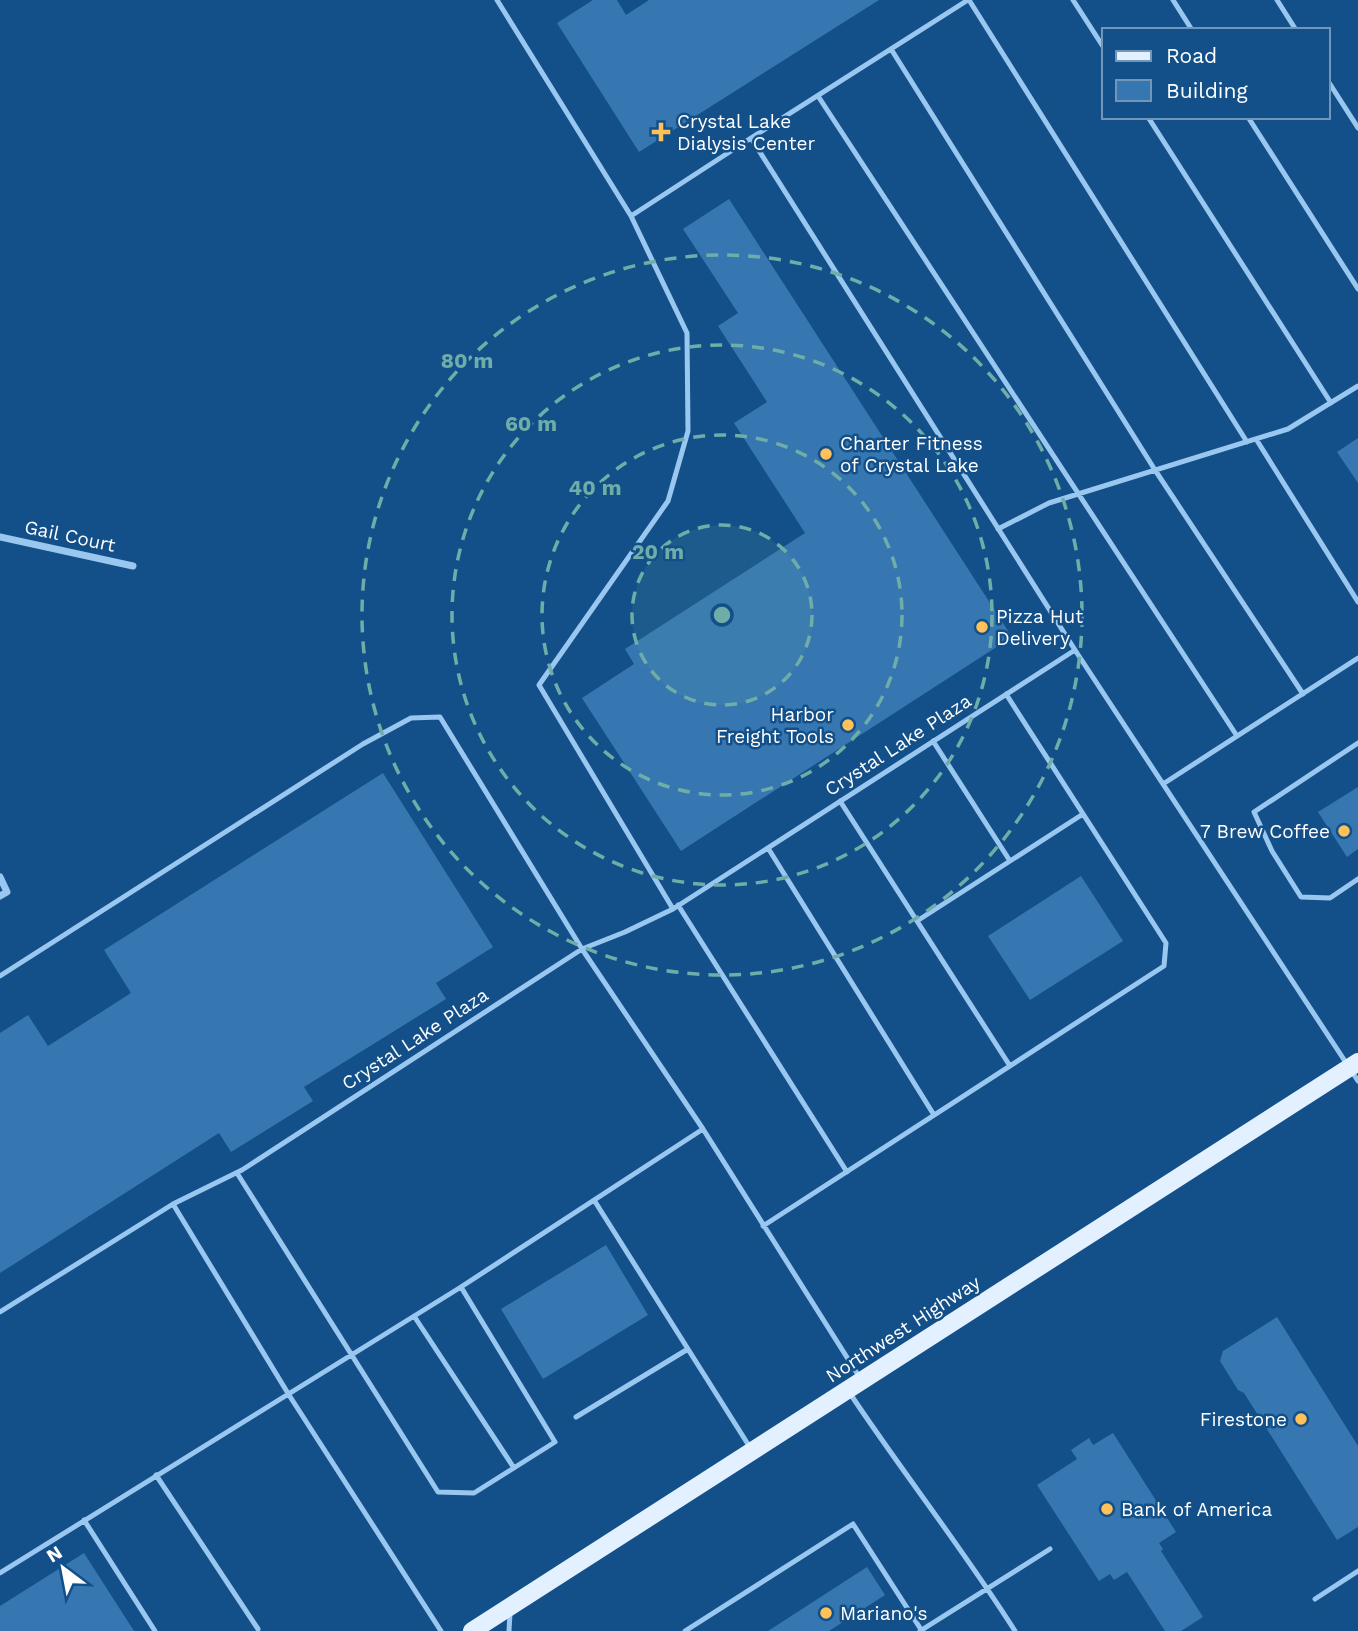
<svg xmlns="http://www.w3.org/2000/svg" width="1358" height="1631" font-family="'Work Sans',sans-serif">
  <rect width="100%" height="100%" fill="#135089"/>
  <path fill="#3677b1" d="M593 0H617L626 15 649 0H879L639 152 557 23Z
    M729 199 1012 637 681 851 582 698 634 664 625 649 805 533 734 423 767 402 718 326 738 313 683 229Z
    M1358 438V483L1337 452Z
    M383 773 493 947 436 983 446 999 304 1087 313 1101 231 1152 219 1133 0 1273V1033L28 1015 48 1046 131 993 104 950Z
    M1358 787V849L1347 857 1318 812Z
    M1081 876 1123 941 1030 1000 988 936Z
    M606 1245 648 1315 543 1379 501 1309Z
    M1277 1317 1358 1446V1527L1337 1540 1244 1393 1238 1390 1220 1361 1223 1351Z
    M1113 1433 1176 1532 1159 1543 1163 1549 1161 1551 1203 1617 1181 1631H1165L1127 1572 1114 1580 1110 1574 1099 1581 1037 1485 1077 1459 1071 1450 1089 1438 1093 1445Z
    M84 1553 134 1631H0V1606Z
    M867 1567 885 1595 829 1631H768Z"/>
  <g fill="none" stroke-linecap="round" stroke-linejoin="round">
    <path stroke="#99c7f0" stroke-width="5" d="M497 0 631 216 687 333 688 431 668 501 539 685 673 909
      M969 0 1247 442
      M1073 0 1104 48
      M1173 0 1192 30
      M1277 0 1296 30
      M891 49 1155 470 1303 694
      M1328 81 1358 128
      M818 96 1237 736
      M1148 117 1331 403
      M1248 117 1358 289
      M631 216 751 138
      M1256 439 1358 602
      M998 529 1049 503 1288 429 1358 386
      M1075 650 1358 1081
      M933 741 1010 861
      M1358 743 1254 812 1272 851 1301 897 1330 898 1358 879
      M1163 784 1358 658
      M840 801 1010 1066
      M768 848 934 1115
      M678 905 847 1172
      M917 921 1083 814
      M0 976 363 744 411 718 440 717 582 949 703 1129 860 1378
      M237 1173 438 1492 474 1493 555 1442 461 1287
      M594 1200 751 1449
      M173 1204 289 1395 441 1631
      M763 1226 1164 966 1166 943 1006 694
      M0 1312 173 1204 242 1170 582 949 625 932 673 909 1075 650 751 138 968 0
      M414 1316 514 1468
      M849 1392C903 1473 963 1549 1015 1631
      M576 1417 688 1349
      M156 1475 258 1629
      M84 1520 155 1631
      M0 1573 461 1287 703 1129
      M1315 1599 1358 1571
      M509 1631 510 1613
      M685 1631 853 1524 922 1631
      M920 1631 1050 1549"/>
    <path stroke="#99c7f0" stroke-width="7" d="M0 537 133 566
      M0 877 7 892 0 896"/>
    <path stroke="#e2f0ff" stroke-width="18" d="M472 1631 1358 1062"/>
  </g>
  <circle cx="722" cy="615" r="90" fill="#6fada8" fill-opacity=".12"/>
  <g fill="none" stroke="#6fada8" stroke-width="3.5" stroke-dasharray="12 9">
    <circle cx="722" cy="615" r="90"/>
    <circle cx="722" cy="615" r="180"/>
    <circle cx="722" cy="615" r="270"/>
    <circle cx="722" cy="615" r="360"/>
  </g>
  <g fill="#ffc158" stroke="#135089" stroke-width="2.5">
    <path d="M657.5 121.5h7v7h7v7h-7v7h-7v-7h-7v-7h7z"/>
    <circle cx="826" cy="454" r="7"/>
    <circle cx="982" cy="627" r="7"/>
    <circle cx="848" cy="725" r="7"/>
    <circle cx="1344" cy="831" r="7"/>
    <circle cx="1301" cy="1419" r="7"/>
    <circle cx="1107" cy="1509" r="7"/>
    <circle cx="826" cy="1613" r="7"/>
  </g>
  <g text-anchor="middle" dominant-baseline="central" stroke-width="5" stroke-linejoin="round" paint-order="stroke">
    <g font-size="19" fill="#fff" stroke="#135089" text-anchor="start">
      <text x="677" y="121">Crystal Lake<tspan x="677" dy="22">Dialysis Center</tspan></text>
      <text x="840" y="443">Charter Fitness<tspan x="840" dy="22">of Crystal Lake</tspan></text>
      <text x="996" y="616">Pizza Hut<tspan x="996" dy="22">Delivery</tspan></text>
      <text x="834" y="714" text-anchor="end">Harbor<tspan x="834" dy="22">Freight Tools</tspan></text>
      <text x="1330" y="831" text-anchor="end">7 Brew Coffee</text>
      <text x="1287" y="1419" text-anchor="end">Firestone</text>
      <text x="1121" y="1509">Bank of America</text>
      <text x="840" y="1613">Mariano's</text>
    </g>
    <g font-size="19" fill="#fff" stroke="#135089">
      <text transform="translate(70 536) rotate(12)">Gail Court</text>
      <text transform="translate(898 745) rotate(-33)">Crystal Lake Plaza</text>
      <text transform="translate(415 1039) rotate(-33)">Crystal Lake Plaza</text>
      <text transform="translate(903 1329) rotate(-33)">Northwest Highway</text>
    </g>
  </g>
  <circle cx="722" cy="615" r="10" fill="#6fada8" stroke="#135089" stroke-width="3.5"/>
  <g font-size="21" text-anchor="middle" font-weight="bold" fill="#6fada8" stroke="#135089" stroke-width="5" stroke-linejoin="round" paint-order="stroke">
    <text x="467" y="368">80 m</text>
    <text x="531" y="431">60 m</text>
    <text x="595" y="495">40 m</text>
    <text x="658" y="559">20 m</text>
  </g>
  <rect x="1102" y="28" width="228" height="91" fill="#135089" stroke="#7196b8" stroke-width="2"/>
  <rect x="1116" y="51" width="35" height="10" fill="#e2f0ff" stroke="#7196b8" stroke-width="2"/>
  <text x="1166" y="63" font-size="21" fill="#ffffff">Road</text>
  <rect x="1116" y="80" width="35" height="21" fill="#3677b1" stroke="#7196b8" stroke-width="2"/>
  <text x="1166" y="98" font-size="21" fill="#ffffff">Building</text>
  <g transform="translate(63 1568) rotate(328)" stroke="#135089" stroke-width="5" paint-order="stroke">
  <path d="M0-5L12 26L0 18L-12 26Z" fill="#ffffff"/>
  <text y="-10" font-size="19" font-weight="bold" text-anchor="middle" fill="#ffffff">N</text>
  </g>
</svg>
